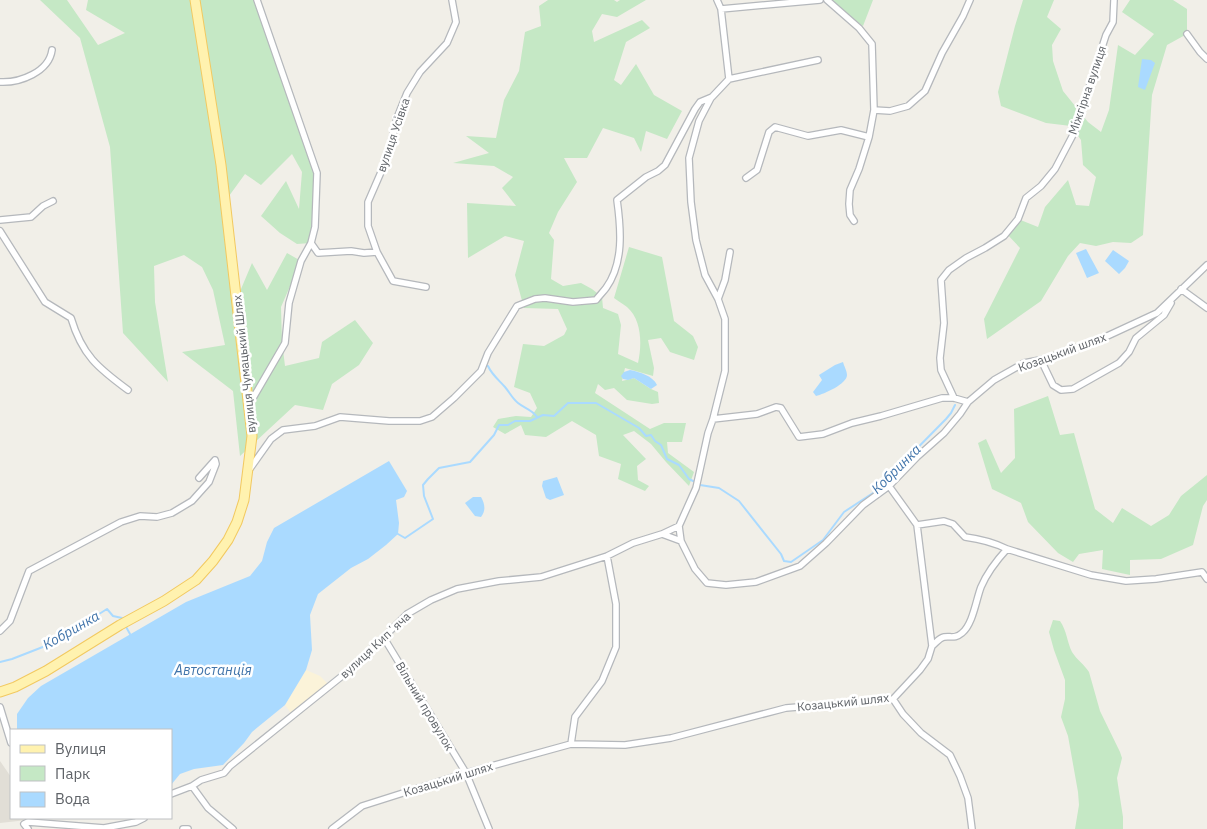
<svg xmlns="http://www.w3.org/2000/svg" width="1207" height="829" font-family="'IBM Plex Sans',sans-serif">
  <rect width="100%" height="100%" fill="#f1efe8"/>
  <path fill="#e1ded6" d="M0 761 11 777V818H29L27 820 0 823Z"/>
  <path fill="#c5e8c5" d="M40 0H67L98 45 125 33 86 10 88 0H257L317 173 311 243 297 244 280 233 261 216 286 181 299 209 302 172 292 154 261 185 245 174 221 207 233 308 252 263 267 290 287 253 301 261 281 307 282 342 285 366 319 358 322 342 355 320 373 343 359 365 332 384 323 410 295 405 240 456 233 391 182 352 225 345 213 290 202 267 184 255 154 266 155 302 168 382 123 333 110 147 80 38Z
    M548 0H614L617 2 620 0H646L617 17 602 14 592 31 594 42 642 20 650 28 626 42 614 80 621 85 636 64 654 95 682 111 667 139 646 131 641 152 634 138 603 128 587 158H564L577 182 558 212 549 233 554 240 551 279 563 286 581 283 592 289 602 297 603 308 618 314 621 325 618 354 638 363C642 345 642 320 627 307 623 304 618 301 614 298L629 247 662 257 674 321 693 336 698 347 694 360 670 352 661 338 648 340 654 368 653 376 625 368 622 381 634 378 651 389 658 392 659 403 652 404 627 400 614 388 605 390 598 384 595 393 650 429 664 423H686L682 442H667L668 453 694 472 689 486 666 462 651 444 634 431 623 435 646 459 637 466 638 480 649 486 645 491 618 479 621 464 599 456 596 435 572 421 546 437 525 435 521 425 505 434 493 427 498 419 516 416 531 417 537 408 530 393 514 387 523 344 544 346 564 335 567 329 558 309 524 308 515 275 524 241 505 236 468 258 467 203 516 206 502 188 513 177 494 166 453 163 489 153 466 136 496 138 504 100 519 71 525 32 541 26 539 6Z
    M830 0H873L863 26 838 8Z
    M1023 0H1054L1047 17 1061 29 1052 45 1053 61 1063 91 1088 122 1101 132 1109 110 1118 45 1135 55 1154 34 1122 12 1130 0H1173L1187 9V34L1167 45 1152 95 1143 235 1131 243 1113 242 1096 246 1080 243 1068 256 1041 301 987 339 984 319 1020 248 1006 233 1018 219 1038 227 1045 207 1068 180 1076 205 1089 206 1096 177 1083 165 1081 140 1071 126 1046 123 1001 106 998 92 1015 26Z
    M1048 396 1060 435 1074 433 1095 509 1113 523 1122 508 1151 526 1169 515 1181 496 1207 475V500L1203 506 1193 545 1161 559 1130 560V575L1102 569 1103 550 1079 554 1073 562 1058 553 1028 522 1021 503 992 489 978 443 986 439 1001 473 1015 458 1014 409Z
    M1053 620 1060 621C1067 631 1067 642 1072 652 1077 660 1084 664 1089 672L1100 711 1120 752 1122 758 1117 778 1118 785 1123 817V829H1075L1079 805 1078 792 1068 736 1061 717 1065 699V680L1054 650 1049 632Z"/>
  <path fill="#fbf3d9" d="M306 670 320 676 330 686 293 716 285 705Z"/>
  <path fill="#aadaff" d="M1142 59 1151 60 1155 63 1145 90 1138 87Z
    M1086 249 1099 273 1087 278 1076 253Z
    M1113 250 1129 261 1125 268 1119 274 1105 261Z
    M843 362C844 366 847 371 847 375 847 384 824 394 816 396L813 392 822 380 819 375 835 365Z
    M630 370C640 372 653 376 657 385L651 389 634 378 628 380 623 379 621 376 624 372Z
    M389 461 407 491 404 497 396 500 399 523 398 534 386 545 368 559 351 568 318 594 310 615 312 650 306 670 285 705 252 732 244 743 223 765 194 769 180 774 171 785V730H17V714L28 698 41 686 186 602 250 576 262 561 267 542 274 528Z
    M557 477 564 495 550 500 546 498 542 486 543 481Z
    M473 497H481C485 504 486 511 481 517L475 516 465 503Z"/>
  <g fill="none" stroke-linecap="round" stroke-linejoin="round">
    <path stroke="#aadaff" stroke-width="2" d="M486 366H488C492 375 499 380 505 387 510 393 512 398 518 403 524 408 533 410 537 417
      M700 485 719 488 739 501 781 554 784 561 791 562 823 540 844 512 873 493 946 419 951 413 955 405
      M398 534 405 538 433 519 424 496 423 485 428 479 439 468 470 462 494 435 499 425H508L515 421H530L543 415 554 416 568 403H596L639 428 646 436 651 435 655 441 661 445 667 459 679 465 689 479 693 481
      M125 625 130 634
      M0 662 12 659 53 643 107 609 113 616 122 618 123 620"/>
    <g stroke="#b5b8bc" stroke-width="8">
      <path id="street" d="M717 0 721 9 820 0
        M827 0 859 28 872 44 874 110 869 137 859 169 850 190 849 204 850 215 854 221
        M721 9 729 79 818 60
        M1187 34 1200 52 1207 59
        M0 82C20 83 49 72 52 50
        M711 98 699 121 689 158 691 202 696 240 705 275 718 299
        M874 110 890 111 908 106 925 91 942 53 963 16 970 0
        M746 178 757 170 769 132 775 127 808 136 841 130 869 137
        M0 220 31 217 43 206 53 201
        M0 231 45 302 71 318C82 355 98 368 128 390
        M311 243 318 253 351 251 364 253 377 252 393 281 426 287
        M377 252 368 226V202L388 156 397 118 407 93 420 72 447 43 456 22 452 0
        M1181 289 1207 308
        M1041 360 1053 385 1061 390 1073 389 1119 363 1129 352 1136 338 1164 315 1171 303
        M954 398 941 370 940 358 944 323 941 280 949 270 966 258 985 248 1004 236 1018 219 1026 198 1041 186 1055 169 1075 131 1106 35 1113 22 1114 0
        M249 405 285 343 289 303 301 261 311 243 315 227 317 173 257 0
        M713 419 725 371V319L718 299 725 280 730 252
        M249 470 271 439 283 430 315 426 340 417 389 421H420L432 417 454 398 481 371 488 353 517 306 535 299 545 298 573 302 596 300C599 296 603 292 606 288 624 263 621 229 617 200L646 177 658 171 665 165 695 109 700 102 712 97 729 79
        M917 525 944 521 953 524 965 537C980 539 993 542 1007 549
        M662 534 679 526
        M681 541 679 526 696 488 708 433 713 419 757 414 776 407 781 408 799 437 823 434 852 423 881 416 942 398H954L968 402
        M0 631 10 621 29 571 121 522 140 516 157 517 172 513 192 501 209 482 216 464 215 460 199 478
        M384 638 466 773 489 829
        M932 646C936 643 939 638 944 637 951 636 955 639 962 633 973 624 976 600 981 587 987 573 996 561 1007 549L1091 575 1126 581 1156 579 1202 572 1207 579
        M893 699 903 714 921 733 950 755 960 776 968 798 972 829
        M0 707 11 743
        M571 744 575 717 602 681 616 647V604L607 556
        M192 786 208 808 233 829
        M171 794 192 786 201 780 224 773 230 766 352 668 378 643 407 614 431 600 457 589 499 581 541 577 607 556 633 543 662 534 681 541 695 569 707 583 726 585 756 582 800 566 826 543 863 505 889 486
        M28 829 24 824 28 822 104 828 136 822 144 818
        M183 829H188
        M332 829 362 806 466 773 571 744 625 745 671 738 786 708 893 699 920 670 928 659 932 646 917 525 889 486 917 457 944 433 960 414 968 402 994 380 1024 363 1045 359 1103 338 1157 313 1207 265"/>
    </g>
    <g stroke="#f2c960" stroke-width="11">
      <path id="primary" d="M0 692 15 687 46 671 120 625 164 601 196 580 213 561 228 540 237 522 244 500 252 436 221 165 195 0"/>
    </g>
    <use href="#street" stroke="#fff" stroke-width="5.5"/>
    <use href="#primary" stroke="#fff2af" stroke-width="9"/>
  </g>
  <g text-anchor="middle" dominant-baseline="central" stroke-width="5" stroke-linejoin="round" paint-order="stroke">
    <g font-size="12" fill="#5f6368" stroke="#fff">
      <text transform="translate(1087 90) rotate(-71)">Міжгірна вулиця</text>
      <text transform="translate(393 135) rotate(-71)">вулиця Усівка</text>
      <text transform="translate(1062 352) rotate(-20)">Козацький шлях</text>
      <text transform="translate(244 364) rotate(-96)">вулиця Чумацький Шлях</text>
      <text transform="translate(375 645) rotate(-43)">вулиця Кипʼяча</text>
      <text transform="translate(843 702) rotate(-6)">Козацький шлях</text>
      <text transform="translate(425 706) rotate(59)">Вільний провулок</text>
      <text transform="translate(448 779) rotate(-17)">Козацький шлях</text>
    </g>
    <g font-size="14" font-style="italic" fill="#4174aa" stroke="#fff">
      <text transform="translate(896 469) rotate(-45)">Кобринка</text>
      <text transform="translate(71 630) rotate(-30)">Кобринка</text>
      <text x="213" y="670">Автостанція</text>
    </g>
  </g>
  <rect x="10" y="729" width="162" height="90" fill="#ffffff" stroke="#bfc1c3"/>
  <rect x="20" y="745" width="25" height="8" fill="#fff2af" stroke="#bfc1c3"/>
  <text x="55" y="754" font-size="15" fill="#5f6368">Вулиця</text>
  <rect x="20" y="766" width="25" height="15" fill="#c5e8c5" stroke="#bfc1c3"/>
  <text x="55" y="779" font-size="15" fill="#5f6368">Парк</text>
  <rect x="20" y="792" width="25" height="15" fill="#aadaff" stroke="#bfc1c3"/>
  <text x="55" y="804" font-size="15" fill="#5f6368">Вода</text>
</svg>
